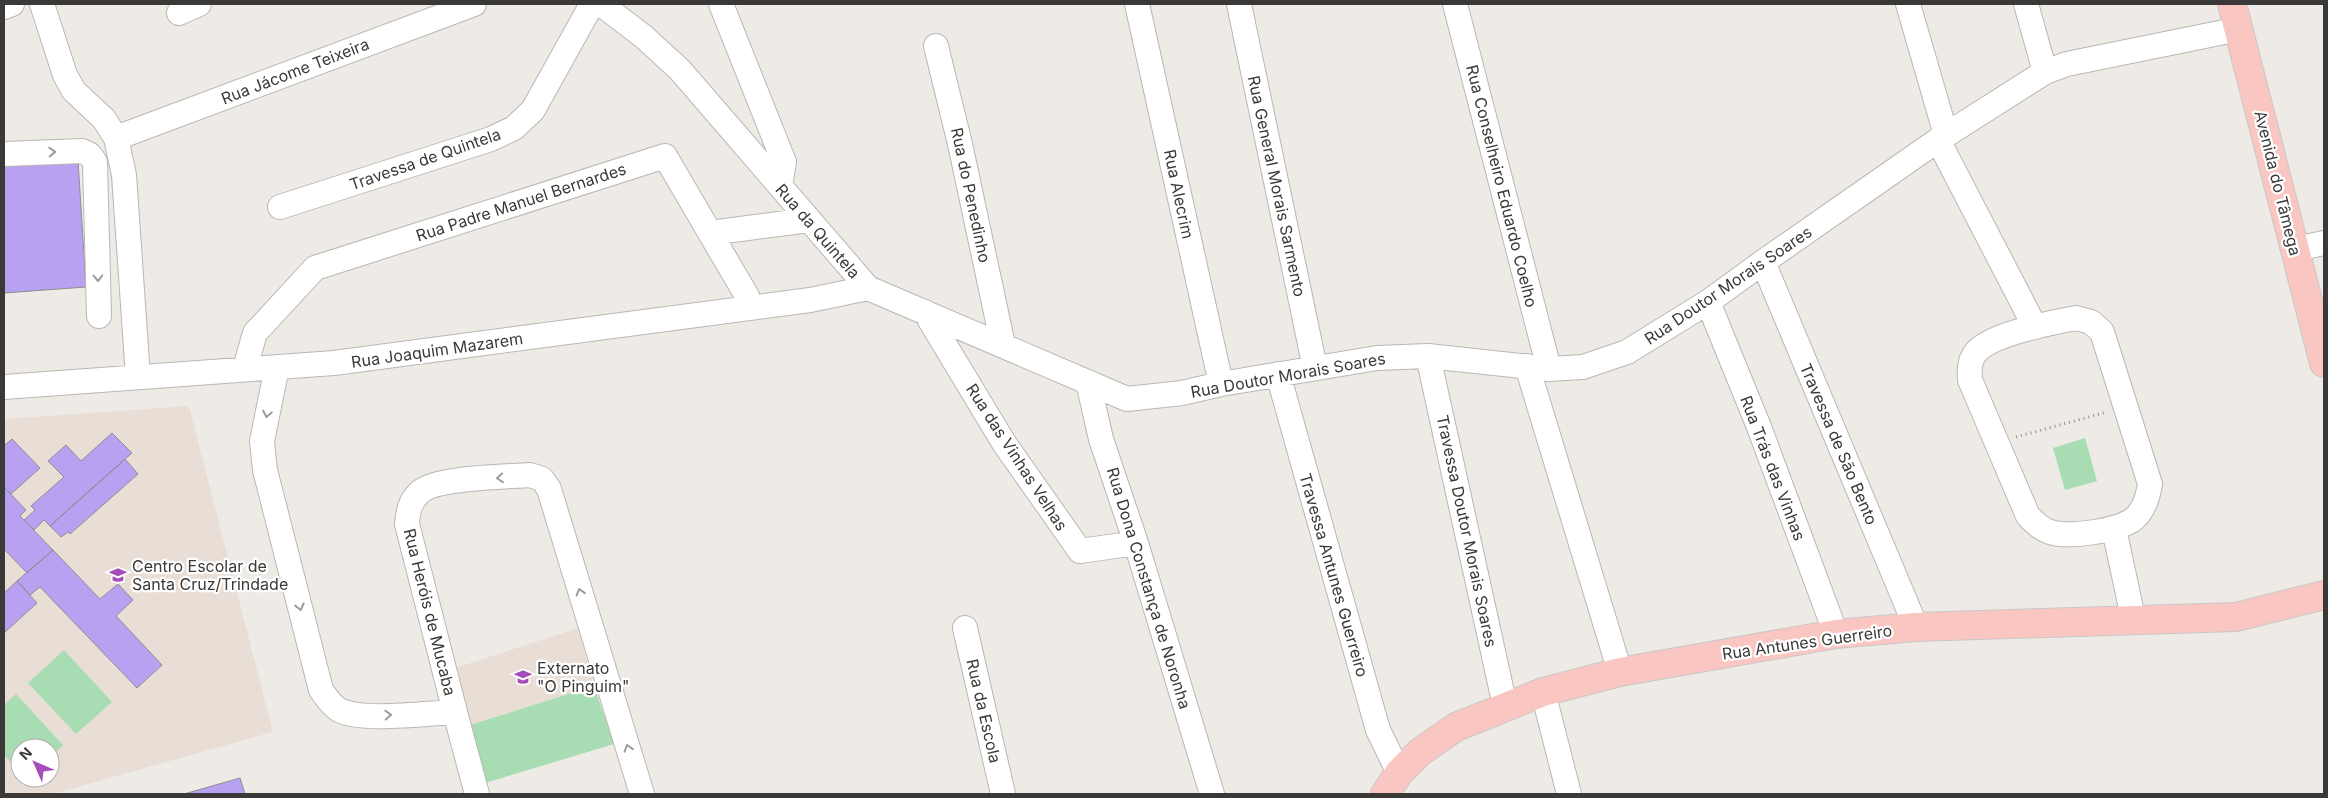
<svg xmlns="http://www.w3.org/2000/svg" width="2328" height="798" font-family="Inter,sans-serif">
  <rect width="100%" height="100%" fill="#eeebe7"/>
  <path fill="#e8ded5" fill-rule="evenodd" d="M189 406 273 732 53 794H5L4 419ZM20 748H50V778H20Z
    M578 628 594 686 467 726 452 669Z"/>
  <path fill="#a8dcb2" d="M2085 438 2097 481 2065 490 2053 448Z
    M64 650 112 702 76 734 28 683Z
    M594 686 614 744 482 784 467 726Z
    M16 694 63 745 50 758V748H20V772L4 755V705Z"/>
  <path fill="#b8a1f0" stroke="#8e8d92" d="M78 160 86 287 4 293V165Z
    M112 433 132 453 50 526 44 520 34 530 24 520 35 510 31 506 64 477 48 461 66 445 81 461Z
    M12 439 40 468 11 494 4 487V446Z
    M125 459 138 474 70 534 68 532 61 537 50 526Z
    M4 487 26 510 20 516 53 550 27 573 4 549Z
    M53 550 100 599 118 584 133 600 116 616 162 665 137 688 40 587 30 595 17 581Z
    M17 581 37 603 4 633V593Z
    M240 778 245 794H184Z"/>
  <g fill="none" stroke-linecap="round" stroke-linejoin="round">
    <g stroke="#bab7b3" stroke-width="26">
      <path id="minor" d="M42 4 65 75 74 91 104 119 116 138 124 175 138 377
        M601 4 644 37 680 70 868 288 1127 399 1182 393 1221 384 1377 358 1428 356 1549 369 1583 367 1627 352 1708 302 1763 262 1938 140 2045 72 2067 64 2239 29
        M721 4 784 162 780 186
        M1137 4 1221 384
        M1239 4 1315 368
        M1455 4 1549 369
        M1908 4 1946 135
        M2026 4 2045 72
        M4 7 12 4
        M179 13 199 4
        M936 46 960 144 1003 345
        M116 138 474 4
        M1938 140 2035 327
        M4 154 82 151 90 155 95 162 99 316
        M280 207 491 139 514 128 533 110 592 4
        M710 233 747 296
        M2295 249 2324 243
        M1763 262 1916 627
        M1708 302 1759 427 1836 634
        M925 312 1004 443 1080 551 1136 543
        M2076 318 2091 322 2102 332 2150 484C2148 497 2143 513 2131 521 2114 531 2069 538 2050 532 2041 529 2035 523 2028 516L1970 380C1969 370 1969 359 1977 351 1995 333 2051 323 2076 318Z
        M1428 356 1505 706
        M1527 366 1620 672
        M277 367 262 441 265 470 321 690C326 697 331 705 339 710 362 722 428 713 455 712L477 794
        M245 368 255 333 315 268 665 156 710 233 809 220
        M1278 374 1378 730 1399 773
        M1088 382 1101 439 1136 543 1212 794
        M4 387 334 363 810 300 868 288
        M2114 529 2134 622
        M965 628 1003 794
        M1543 692 1569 794
        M455 712 407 524C408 511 410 501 420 492 436 477 506 477 530 475L542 479 549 489 642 794"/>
    </g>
    <g stroke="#c8c8c7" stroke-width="30">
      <path id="major" d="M2232 4 2324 363
        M1385 794 1399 773 1420 752 1456 727 1543 692 1620 672 1836 634 1916 627 2236 617 2324 595"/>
    </g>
    <path stroke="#908d8b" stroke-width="3" stroke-dasharray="1 4" stroke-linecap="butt" d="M2016 437 2107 412"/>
    <use href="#minor" stroke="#fff" stroke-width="24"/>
    <use href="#major" stroke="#fac6c2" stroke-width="28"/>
  </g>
  <defs><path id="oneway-chevron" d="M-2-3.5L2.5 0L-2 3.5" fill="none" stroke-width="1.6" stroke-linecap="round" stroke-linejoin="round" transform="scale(1.25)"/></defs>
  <g stroke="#9d9c9c">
    <use href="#oneway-chevron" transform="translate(52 152) rotate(-2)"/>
    <use href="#oneway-chevron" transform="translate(98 278) rotate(89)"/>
    <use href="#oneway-chevron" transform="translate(267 414) rotate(101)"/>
    <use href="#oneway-chevron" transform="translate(500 478) rotate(175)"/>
    <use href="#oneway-chevron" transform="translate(580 592) rotate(-107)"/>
    <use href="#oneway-chevron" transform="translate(300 607) rotate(76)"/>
    <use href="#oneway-chevron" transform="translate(388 715) rotate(-3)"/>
    <use href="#oneway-chevron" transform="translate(628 748) rotate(-107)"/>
  </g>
  <defs>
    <g id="school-bare" transform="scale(1.35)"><path d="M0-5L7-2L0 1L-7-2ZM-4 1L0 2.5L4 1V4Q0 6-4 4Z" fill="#a54db9" stroke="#fff" stroke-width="2.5" paint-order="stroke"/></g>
  </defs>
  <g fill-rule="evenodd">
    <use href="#school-bare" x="118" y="575"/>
    <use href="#school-bare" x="523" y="677"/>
  </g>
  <g text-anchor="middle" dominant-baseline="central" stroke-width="4.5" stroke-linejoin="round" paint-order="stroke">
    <g font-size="16" fill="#3b3938" stroke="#fff">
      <text transform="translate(295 71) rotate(-21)">Rua Jácome Teixeira</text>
      <text transform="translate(425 159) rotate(-19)">Travessa de Quintela</text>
      <text transform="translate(2278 183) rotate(76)">Avenida do Tâmega</text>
      <text transform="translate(1277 186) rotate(78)">Rua General Morais Sarmento</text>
      <text transform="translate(1502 186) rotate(76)">Rua Conselheiro Eduardo Coelho</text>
      <text transform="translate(1179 194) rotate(78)">Rua Alecrim</text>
      <text transform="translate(971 195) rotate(78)">Rua do Penedinho</text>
      <text transform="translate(521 202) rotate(-18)">Rua Padre Manuel Bernardes</text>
      <text transform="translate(818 231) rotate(49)">Rua da Quintela</text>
      <text transform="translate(1728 285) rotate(-34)">Rua Doutor Morais Soares</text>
      <text transform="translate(437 350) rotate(-8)">Rua Joaquim Mazarem</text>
      <text transform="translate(1288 375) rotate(-10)">Rua Doutor Morais Soares</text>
      <text transform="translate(1839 444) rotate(67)">Travessa de São Bento</text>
      <text transform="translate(1017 457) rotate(57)">Rua das Vinhas Velhas</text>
      <text transform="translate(1773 468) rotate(69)">Rua Trás das Vinhas</text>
      <text transform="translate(1467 531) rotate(78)">Travessa Doutor Morais Soares</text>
      <text transform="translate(1334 575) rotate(74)">Travessa Antunes Guerreiro</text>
      <text transform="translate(1149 588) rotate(73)">Rua Dona Constança de Noronha</text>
      <text transform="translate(430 612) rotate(76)">Rua Heróis de Mucaba</text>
      <text transform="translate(1807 642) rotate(-8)">Rua Antunes Guerreiro</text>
      <text transform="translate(984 711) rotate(77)">Rua da Escola</text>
    </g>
    <g font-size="16" fill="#3b3938" stroke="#fff" text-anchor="start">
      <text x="132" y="566">Centro Escolar de<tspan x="132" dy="18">Santa Cruz/Trindade</tspan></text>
      <text x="537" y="668">Externato<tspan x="537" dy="18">"O Pinguim"</tspan></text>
    </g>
  </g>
  <rect width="2328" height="798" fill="none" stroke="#3b3938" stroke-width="10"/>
  <g transform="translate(35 763) rotate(315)"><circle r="24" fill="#ffffff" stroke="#b1b0af"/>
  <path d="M0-4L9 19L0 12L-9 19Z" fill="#a54db9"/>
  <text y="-8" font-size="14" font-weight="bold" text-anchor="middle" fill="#3b3938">N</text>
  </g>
</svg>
